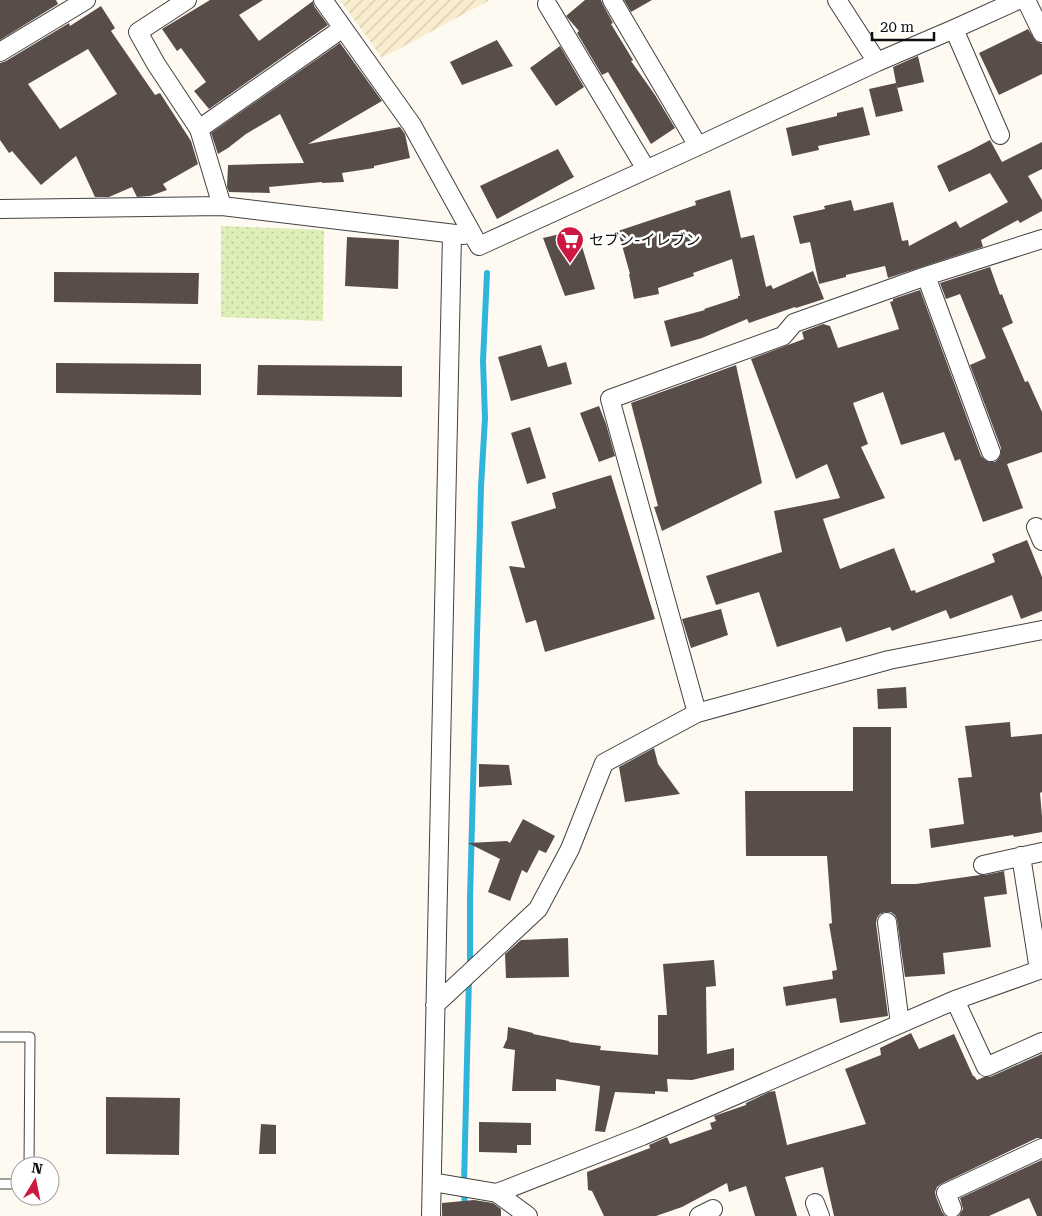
<svg xmlns="http://www.w3.org/2000/svg" width="1042" height="1216" font-family="'Roboto Serif','Noto Sans JP',serif">
  <defs>
    <pattern id="farmland-furrows" width="10" height="10" patternUnits="userSpaceOnUse" patternTransform="scale(1.25)"><rect width="10" height="10" fill="#f8edce"/><path d="M-1 1l2-2M0 10L10 0M9 11l2-2" fill="none" stroke="#d3cab0"/></pattern>
    <pattern id="grass-dots" width="8" height="8" patternUnits="userSpaceOnUse" patternTransform="scale(1.25)"><rect width="8" height="8" fill="#ddeeb6"/><path d="M2 2h.1M6 6h.1" fill="none" stroke="#bccb9b" stroke-width="1.8" stroke-linecap="round"/></pattern>
  </defs>
  <rect width="100%" height="100%" fill="#fffaf1"/>
  <path fill="url(#farmland-furrows)" d="M340 0H490L382 58Z"/>
  <path fill="url(#grass-dots)" d="M221 226 324 230 323 321 221 317Z"/>
  <g fill="none" stroke-linecap="round" stroke-linejoin="round">
    <path stroke="#30b5da" stroke-width="6" d="M470 968V899L481 487 485 418 483 361 487 273
      M465 1216 464 1184 469 978"/>
  </g>
  <path fill="#594d4a" fill-rule="evenodd" d="M0 0H56L58 4 0 40Z
    M210 0H263L239 15 259 41 313 1 314 6 328 25 209 109 194 91 206 82 181 48 177 51 162 29Z
    M585 0H601L603 5 613 23 611 24 633 60 631 61 655 95 675 128 651 144 608 72 602 75 577 33 579 31 566 16Z
    M624 0H652L631 12Z
    M101 6 115 28 111 31 155 95 160 93 191 141 198 164 163 184 167 190 150 196 137 197 132 187 109 197H95L76 156 41 185 12 151 9 153 0 140V63L6 61 69 23 70 26ZM88 49 117 94 60 129 28 84Z
    M1028 29 1036 41 1042 44V74L999 95 979 53Z
    M497 40 513 66 462 85 450 62Z
    M340 43 382 101 308 144 400 127 405 134 410 158 374 166V168L342 173 344 182 322 183V182L269 187 270 193 229 192 227 187 228 165 304 163 280 114 246 134 228 148 218 154 211 133Z
    M560 46 584 87 556 106 530 68Z
    M918 56 924 82 897 88 893 67Z
    M896 83 903 111 876 117 869 89Z
    M863 107 870 135 818 146 819 150 792 156 786 128 837 116V113Z
    M990 140 1002 162 1042 142V169L1028 176 1042 200V211L1020 223 1018 220 981 240 983 247 888 278 885 266 846 275V277L819 284 810 242 800 244 793 216 825 209 824 206 851 200 854 211 893 202 902 241 908 240 909 246 956 221 960 228 1008 202 990 173 949 192 937 166 971 150Z
    M558 149 574 177 497 219 480 186Z
    M730 190 741 238 754 235 766 287 771 285 773 289 813 271 824 299 796 308 795 307 749 323 747 319 702 338 671 347 664 321 705 310 704 309 738 298V296H740L732 259 693 273 694 276 658 288 659 294 634 299 629 274H630L618 231 696 205 695 201Z
    M577 230 595 289 565 296 543 238Z
    M347 237 399 240 398 289 345 286Z
    M990 267 1000 295 1002 294 1013 323 1002 328 1025 382 1028 381 1042 412V452L1007 464 1023 508 983 522 960 459 955 461 944 432 901 445 883 392 853 403 868 444 861 447 885 498 823 519 840 569 894 548 911 591 915 590 916 593 995 562 992 554 1027 540 1042 577V611L1021 619 1012 595 950 619 946 610 892 631 890 627 846 642 841 627 777 647 759 592 716 605 706 576 782 552 774 511 840 498 827 464 796 479 751 359 804 339 802 332 823 324 830 326 838 348 899 329 890 302 893 301V299L920 290 981 456 985 460 990 462H995L999 458 1001 453V448L970 365 986 358 960 294 946 299 940 283Z
    M54 272 199 273 198 304 54 302Z
    M541 345 548 367 566 362 572 384 511 401 498 357Z
    M56 363 201 364V395L56 393Z
    M258 365 402 366V397L257 395Z
    M736 365 762 483 662 531 654 507 658 506 631 403Z
    M599 406 606 424 615 456 599 462 580 413Z
    M530 427 546 478 527 484 511 433Z
    M611 475 655 619 545 652 536 620 526 623 509 566 525 568 511 522 556 508 552 493Z
    M721 609 728 635 691 648 682 619Z
    M906 687 907 708 878 709 877 689Z
    M1010 722 1011 737 1042 734V792L1040 793 1042 816V832L1014 837 1013 835 931 848 929 829 964 824 958 778 972 777 965 726Z
    M853 727H891V884H916L980 875H985L1004 871 1007 894 984 897 991 947 943 953 945 974 905 977 897 920 895 915 891 912H885L880 914 877 918 876 923 888 1016 840 1023 836 998 786 1006 783 987 833 979 832 971 837 970 829 924 832 923 827 856H746L745 791H853Z
    M654 748 658 764 680 794 625 802 619 767Z
    M479 764 509 765 512 785 479 787Z
    M523 819 555 836 546 853 539 850 527 873 522 870 510 901 488 892 500 859 468 843 507 841 510 843Z
    M568 938 569 977 506 978 505 954 521 940Z
    M714 960 716 986 706 987 707 1054 734 1048V1070L692 1080 667 1079 668 1092 655 1091V1094L615 1092 605 1132 595 1131 600 1086 556 1079V1091H512L515 1050 503 1048 507 1039 508 1027 533 1033V1034L569 1041V1042L601 1046 600 1050 658 1055V1015H667L663 964Z
    M911 1033 919 1049 954 1034 973 1076H974L977 1080 984 1077H990L1042 1054V1138H1037L941 1184 937 1187 935 1192 936 1197 942 1212 945 1216H834L823 1167 785 1177 797 1216H755L746 1186 729 1192 727 1183 682 1207 656 1216H604L592 1191 588 1190 587 1172 650 1148 649 1145 667 1137 670 1144 712 1129 710 1123 716 1121 714 1116 746 1105V1103L769 1092 775 1091 787 1145 866 1124 845 1069 881 1055 880 1048Z
    M106 1097 180 1098 179 1155 106 1154Z
    M479 1122 531 1123V1145H517V1153L479 1152Z
    M261 1124 276 1125V1154H259Z
    M1042 1160V1216H1037L1029 1198 989 1216H959L963 1209 960 1198Z
    M474 1200 493 1203 501 1209V1216H442V1203Z"/>
  <g fill="none" stroke-linecap="round" stroke-linejoin="round">
    <g stroke="#424242" stroke-width="11">
      <path id="service" d="M0 1037H30L29 1166
        M0 1184H20"/>
    </g>
    <g stroke="#424242" stroke-width="20">
      <path id="minor" d="M187 0 138 32 156 64 199 129 222 206
        M323 0 412 125 479 246 698 146 877 62 954 29 1018 0
        M612 0 698 146
        M837 0 877 62
        M1026 0 1042 33
        M547 4 646 169
        M954 29 1000 135
        M0 52 86 0
        M199 129 343 28
        M0 209 222 206 464 235
        M926 276 991 452
        M1036 527 1042 541
        M697 713 610 399 783 336 794 323 926 276 1042 239
        M1021 856 1039 970
        M983 865 1042 852
        M887 922 900 1024
        M955 1000 986 1067 1042 1042
        M435 1005 538 909 570 849 604 763 697 713 889 660 1042 630
        M432 1182 497 1193 528 1216
        M497 1193 642 1136 955 1000 1042 969
        M815 1203 820 1216
        M952 1208 946 1193 1042 1148
        M431 1216 452 234
        M699 1216 713 1209"/>
    </g>
    <use href="#service" stroke="#fff" stroke-width="9"/>
    <use href="#minor" stroke="#fff" stroke-width="18"/>
  </g>
  <defs>
    <g id="supermarket-pin" transform="scale(1.4375)"><path d="M0 17L-7.5 6A9.5 9.5 0 1 1 7.5 6Z" fill="#cd1941" stroke="#fff"/><path d="M-6-5.5h2.5l.6 2H6L4.5 2H-2.5L-4.4-4H-6ZM-1.5 3.2a1.3 1.3 0 1 0 .1 0ZM3 3.2a1.3 1.3 0 1 0 .1 0Z" fill="#fff"/></g>
  </defs>
  <g fill-rule="evenodd">
    <use href="#supermarket-pin" x="570" y="240"/>
  </g>
  <g text-anchor="middle" dominant-baseline="central" stroke-width="5" stroke-linejoin="round" paint-order="stroke">
    <g font-size="15" fill="#0f0f0f" stroke="#fff" text-anchor="start">
      <text x="589" y="240">セブン-イレブン</text>
    </g>
  </g>
  <g transform="translate(35 1181) rotate(10)"><circle r="24" fill="#ffffff" stroke="#9f9f9f"/>
  <path d="M0-4L9 19L0 12L-9 19Z" fill="#cd1941"/>
  <text y="-8" font-size="14" font-weight="bold" text-anchor="middle" fill="#0f0f0f">N</text>
  </g>
  <path d="M872 32v8h62v-8" fill="none" stroke="#0f0f0f" stroke-width="2.5"/>
  <text x="880" y="32" font-size="15" fill="#0f0f0f" stroke="#ffffff" stroke-width="4" paint-order="stroke">20 m</text>
</svg>
